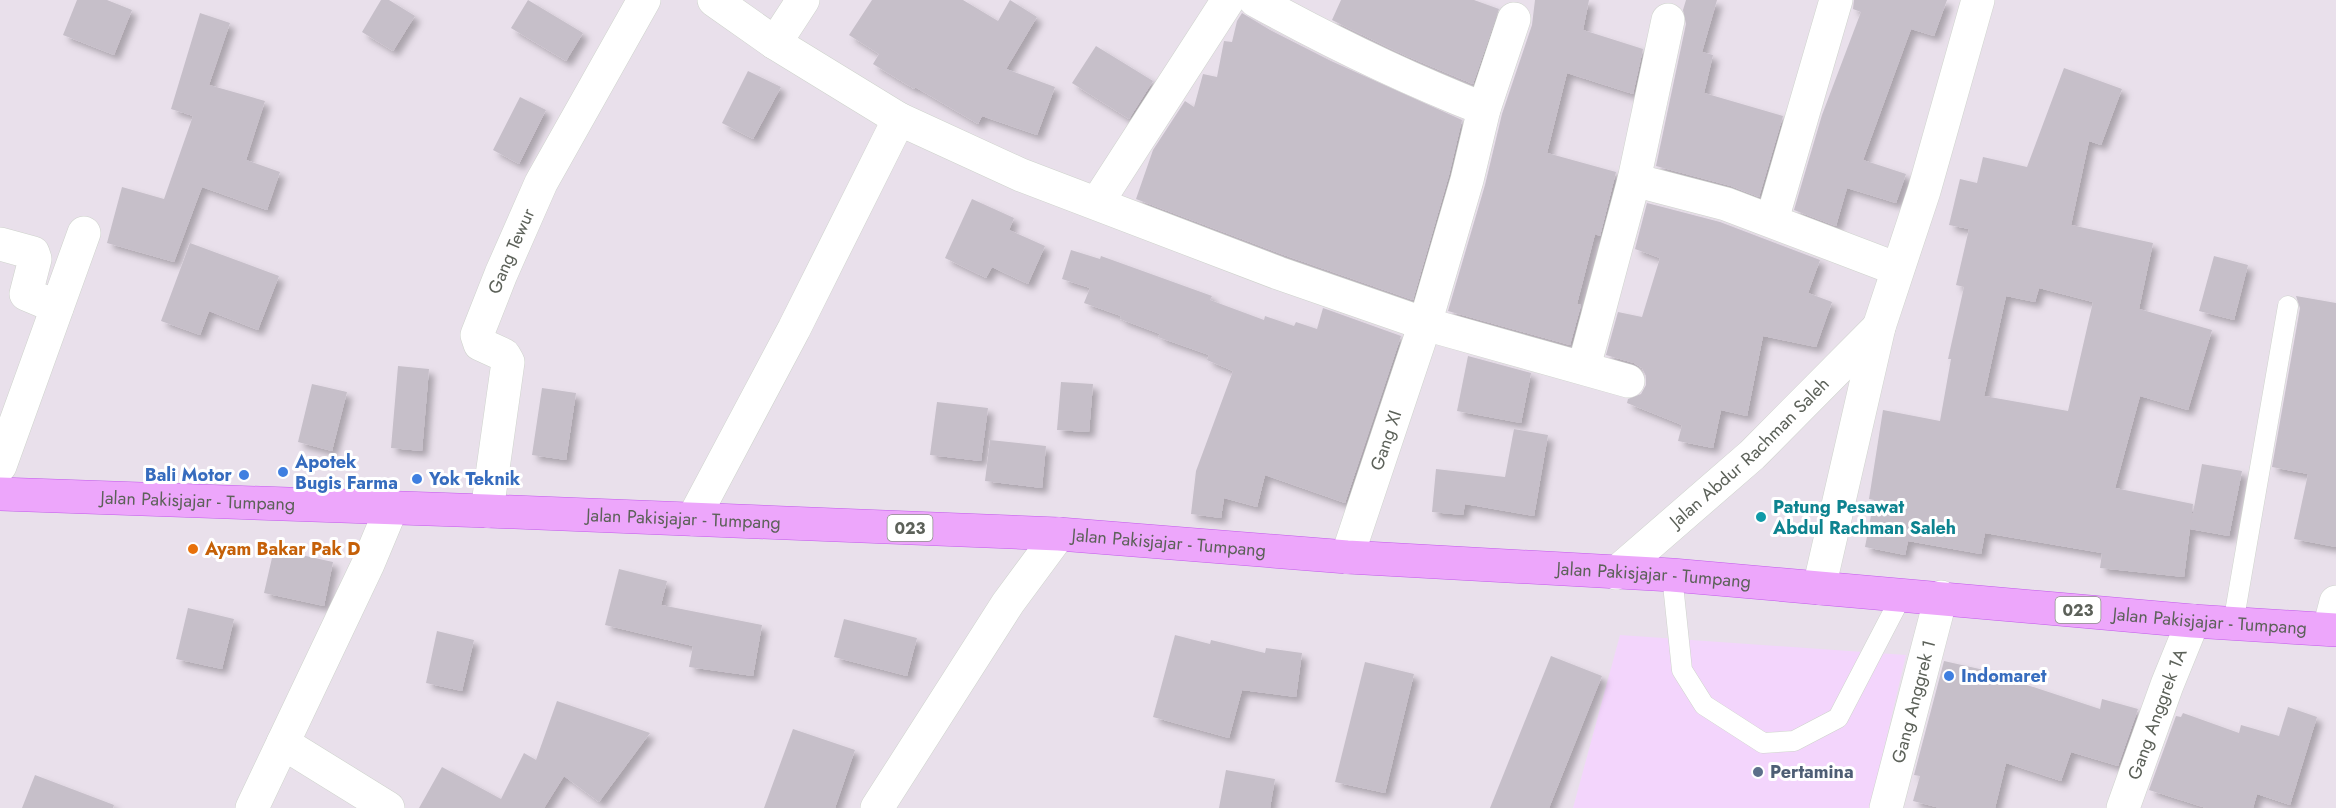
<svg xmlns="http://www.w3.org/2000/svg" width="2336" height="808" font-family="Jost,sans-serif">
  <defs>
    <filter id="shadow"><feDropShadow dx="5.5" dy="5.5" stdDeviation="3" flood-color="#0004"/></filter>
  </defs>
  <rect width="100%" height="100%" fill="#e9e0eb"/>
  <path fill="#f3d5fc" d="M1620 635 1906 655 1870 808H1573Z"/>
  <path fill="#c6bfc9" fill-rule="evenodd" filter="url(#shadow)" d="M77 0H107L132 10 114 55 63 35Z
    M381 0H389L415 16 393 51 362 32Z
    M528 0 583 33 566 61 511 28Z
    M872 0H963L998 21 1010 0 1037 17 1006 69 1055 87 1037 135 982 116 978 124 915 87 914 89 873 64 879 54 849 35Z
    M1341 0H1474L1499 9 1473 84 1404 55 1332 20Z
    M1535 0H1589L1583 30 1643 49 1633 94 1567 73 1547 153 1616 172 1600 236 1595 234 1577 304 1581 305 1570 345 1448 311 1485 185 1502 114 1532 25Z
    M1686 0H1717L1702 52 1713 55 1704 93 1783 116 1759 197 1731 186 1656 166 1686 24 1683 10Z
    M1854 0H1947L1934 36 1911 29 1863 160 1906 174 1896 203 1847 188 1836 226 1794 210 1822 115 1861 12 1853 9Z
    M200 13 230 23 209 85 265 101 246 160 280 172 267 210 202 187 174 262 107 243 122 187 164 199 193 116 171 109Z
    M1242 13 1270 30 1331 61 1462 120 1449 175 1413 300 1284 255 1136 199 1153 150 1185 101 1194 107 1203 74 1217 77 1224 41 1232 42 1237 21Z
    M1096 46 1153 81 1129 119 1072 83Z
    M2064 68 2122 89 2101 145 2089 141 2071 225 2153 243 2139 309 2212 330 2188 410 2140 396 2115 488 2193 504 2184 577 2100 568 2102 553 1985 533 1981 554 1908 541 1905 555 1865 547 1874 500 1869 499 1883 410 1940 421 1951 359H1948L1964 287 1956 285 1969 229 1949 225 1960 179 1977 183 1983 157 2027 167ZM2039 288 2093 302 2068 411 1984 396 2006 296 2035 302Z
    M748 71 781 87 753 139 722 123Z
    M520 97 546 110 519 164 493 150Z
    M972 199 1014 218 1009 230 1045 246 1028 284 992 267 986 278 945 258Z
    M1647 203 1720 222 1820 260 1808 293 1832 302 1816 347 1763 336 1747 416 1721 410 1713 448 1678 441 1682 425 1627 403 1628 399 1641 394 1646 385V376L1642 368 1634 363 1606 355 1618 312 1642 317 1660 258 1635 249Z
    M190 243 279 276 258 330 209 311 200 335 161 321Z
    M1071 250 1100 259 1101 256 1212 296 1210 300 1264 320 1265 316 1294 326 1296 322 1317 329 1323 308 1401 336 1345 503 1265 475 1257 507 1224 498 1221 518 1191 514 1196 471 1233 371 1207 360 1209 355 1158 337 1160 334 1120 319 1121 316 1084 303 1090 288 1062 279Z
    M2214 256 2248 265 2234 320 2199 311Z
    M2296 296 2336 303V547L2294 539 2308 474 2272 467 2300 308Z
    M1468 356 1531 373 1521 423 1457 411Z
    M398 366 429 369 422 451 391 448Z
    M1061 382 1093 384 1089 432 1057 430Z
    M312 384 347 392 332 451 298 442Z
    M542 388 576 393 566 460 532 455Z
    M937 402 988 408 981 461 930 455Z
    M1514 429 1548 435 1534 516 1465 504 1463 515 1432 512 1436 469 1505 477Z
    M990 440 1046 446 1042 488 985 481Z
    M2202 464 2242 471 2229 536 2190 529Z
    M274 549 333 562 324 606 264 593Z
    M619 569 667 581 661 605 762 625 753 676 689 667 693 646 605 625Z
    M188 608 234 619 222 669 176 659Z
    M844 619 917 638 907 676 834 657Z
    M437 631 474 640 462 691 426 683Z
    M1175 635 1210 644 1211 640 1265 653 1266 648 1302 653 1296 697 1242 690 1229 738 1153 717Z
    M1551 656 1602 676 1549 808H1490Z
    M1944 661 2015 677V681L2100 709 2102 699 2138 709 2118 766 2071 752 2061 781 2006 763 1995 808H1940L1913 801 1920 776 1914 775Z
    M1365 662 1414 674 1385 793 1335 782Z
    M557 701 650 733 599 802 564 776 544 808H419L442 767 501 799 524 753 536 760Z
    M2288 707 2317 717 2290 805 2257 794 2253 808H2206L2149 790 2176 716 2181 717 2183 713 2239 733 2241 725 2279 736Z
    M793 729 855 750 835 808H764Z
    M1226 770 1275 779 1270 808H1219Z
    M35 775 114 805 113 808H22Z"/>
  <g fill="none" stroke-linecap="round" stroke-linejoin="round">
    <g stroke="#ced3cc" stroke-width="21">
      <path id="service" d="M1672 575 1682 670 1704 705 1763 743 1794 741 1838 718 1902 595
        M2233 624 2288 306"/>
    </g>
    <g stroke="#ced3cc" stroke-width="34">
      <g id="minor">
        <path d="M714 0 775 43 899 119 1021 175 1278 273 1425 324 1628 381"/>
        <path d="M1255 0C1329 41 1405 78 1484 109"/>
        <path d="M775 43 803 0"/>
        <path d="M1634 180 1726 204 1897 269"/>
        <path d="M1097 203 1228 0"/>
        <path d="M1772 220 1836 0"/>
        <path d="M0 244 33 253 35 259 26 294 57 307"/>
        <path d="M1584 367 1634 180 1668 20"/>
        <path d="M0 466 84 233"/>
        <path id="s1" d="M487 511 508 362 504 355 480 344 477 335 501 274 541 183 644 0"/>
        <path d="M693 519 794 329 899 119"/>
        <path id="s2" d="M1347 557 1425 324 1467 180 1484 109 1514 19"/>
        <path d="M2329 629 2336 602"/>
        <path d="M283 743 388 808"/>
        <path d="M252 808 368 564 391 509"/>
        <path d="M877 808 1008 603 1059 534"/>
        <path id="s3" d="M1886 808 1941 597"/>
        <path id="s4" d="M2123 808 2167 685 2193 621"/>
      </g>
    </g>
    <g stroke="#ced3cc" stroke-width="34">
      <g id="tertiary">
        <path id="s5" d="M1616 573 1752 455 1879 327"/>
        <path d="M1819 588 1879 327 1924 191 1978 0"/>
      </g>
    </g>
    <g stroke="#c15bea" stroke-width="34">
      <g id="primary">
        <path id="s6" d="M0 494 487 511 1059 534 1347 557 1672 575 2193 621 2336 630"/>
      </g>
    </g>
    <use href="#service" stroke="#fff" stroke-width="20"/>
    <use href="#minor" stroke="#fff" stroke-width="33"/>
    <use href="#tertiary" stroke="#fff" stroke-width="33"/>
    <use href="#primary" stroke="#eda6fb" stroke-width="33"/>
  </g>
  <g fill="#3f7fe0" stroke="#fff" stroke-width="2">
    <circle cx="283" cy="472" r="6"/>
    <circle cx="244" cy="475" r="6"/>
    <circle cx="417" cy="479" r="6"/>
    <circle cx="1949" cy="676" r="6"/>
  </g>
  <circle fill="#0f9aa8" stroke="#fff" stroke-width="2" cx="1761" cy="517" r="6"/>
  <circle fill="#e8710a" stroke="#fff" stroke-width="2" cx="193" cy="549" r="6"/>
  <circle fill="#5c6f8a" stroke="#fff" stroke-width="2" cx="1758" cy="772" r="6"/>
  <g text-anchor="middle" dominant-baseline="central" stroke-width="6" stroke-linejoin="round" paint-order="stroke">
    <g fill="#fff" stroke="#8d908b" stroke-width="1.5">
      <rect x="887.5" y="515" width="45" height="26" rx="4.5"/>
      <rect x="2055.5" y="597" width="45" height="26" rx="4.5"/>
    </g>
    <g font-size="16" font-weight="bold" fill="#5c6159">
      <text x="910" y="528">023</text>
      <text x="2078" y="610">023</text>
    </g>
    <g font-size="18" fill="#5c6159" stroke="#fff">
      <text stroke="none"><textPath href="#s1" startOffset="285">Gang Tewur</textPath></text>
      <text stroke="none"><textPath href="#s2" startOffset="123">Gang XI</textPath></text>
      <text stroke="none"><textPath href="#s5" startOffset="180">Jalan Abdur Rachman Saleh</textPath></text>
      <text stroke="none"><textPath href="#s6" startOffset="198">Jalan Pakisjajar - Tumpang</textPath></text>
      <text stroke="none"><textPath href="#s6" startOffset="684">Jalan Pakisjajar - Tumpang</textPath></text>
      <text stroke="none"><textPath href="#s6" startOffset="1170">Jalan Pakisjajar - Tumpang</textPath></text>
      <text stroke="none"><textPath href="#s6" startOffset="1656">Jalan Pakisjajar - Tumpang</textPath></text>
      <text stroke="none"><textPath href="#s6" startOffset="2214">Jalan Pakisjajar - Tumpang</textPath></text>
      <text stroke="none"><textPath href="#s3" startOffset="110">Gang Anggrek 1</textPath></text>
      <text stroke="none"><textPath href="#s4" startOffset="100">Gang Anggrek 1A</textPath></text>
    </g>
    <g font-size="18" font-weight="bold" fill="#366cbe" stroke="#fff" text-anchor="start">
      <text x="295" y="462">Apotek<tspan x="295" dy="21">Bugis Farma</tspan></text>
      <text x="232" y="475" text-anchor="end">Bali Motor</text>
      <text x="429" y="479">Yok Teknik</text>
      <text x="1961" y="676">Indomaret</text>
    </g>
    <g font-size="18" font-weight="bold" fill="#0d838f" stroke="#fff" text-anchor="start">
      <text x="1773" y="507">Patung Pesawat<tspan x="1773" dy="21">Abdul Rachman Saleh</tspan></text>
    </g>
    <g font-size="18" font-weight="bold" fill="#c56008" stroke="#fff" text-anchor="start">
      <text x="205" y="549">Ayam Bakar Pak D</text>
    </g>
    <g font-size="18" font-weight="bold" fill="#4e5e75" stroke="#fff" text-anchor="start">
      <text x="1770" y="772">Pertamina</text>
    </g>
  </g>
</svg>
